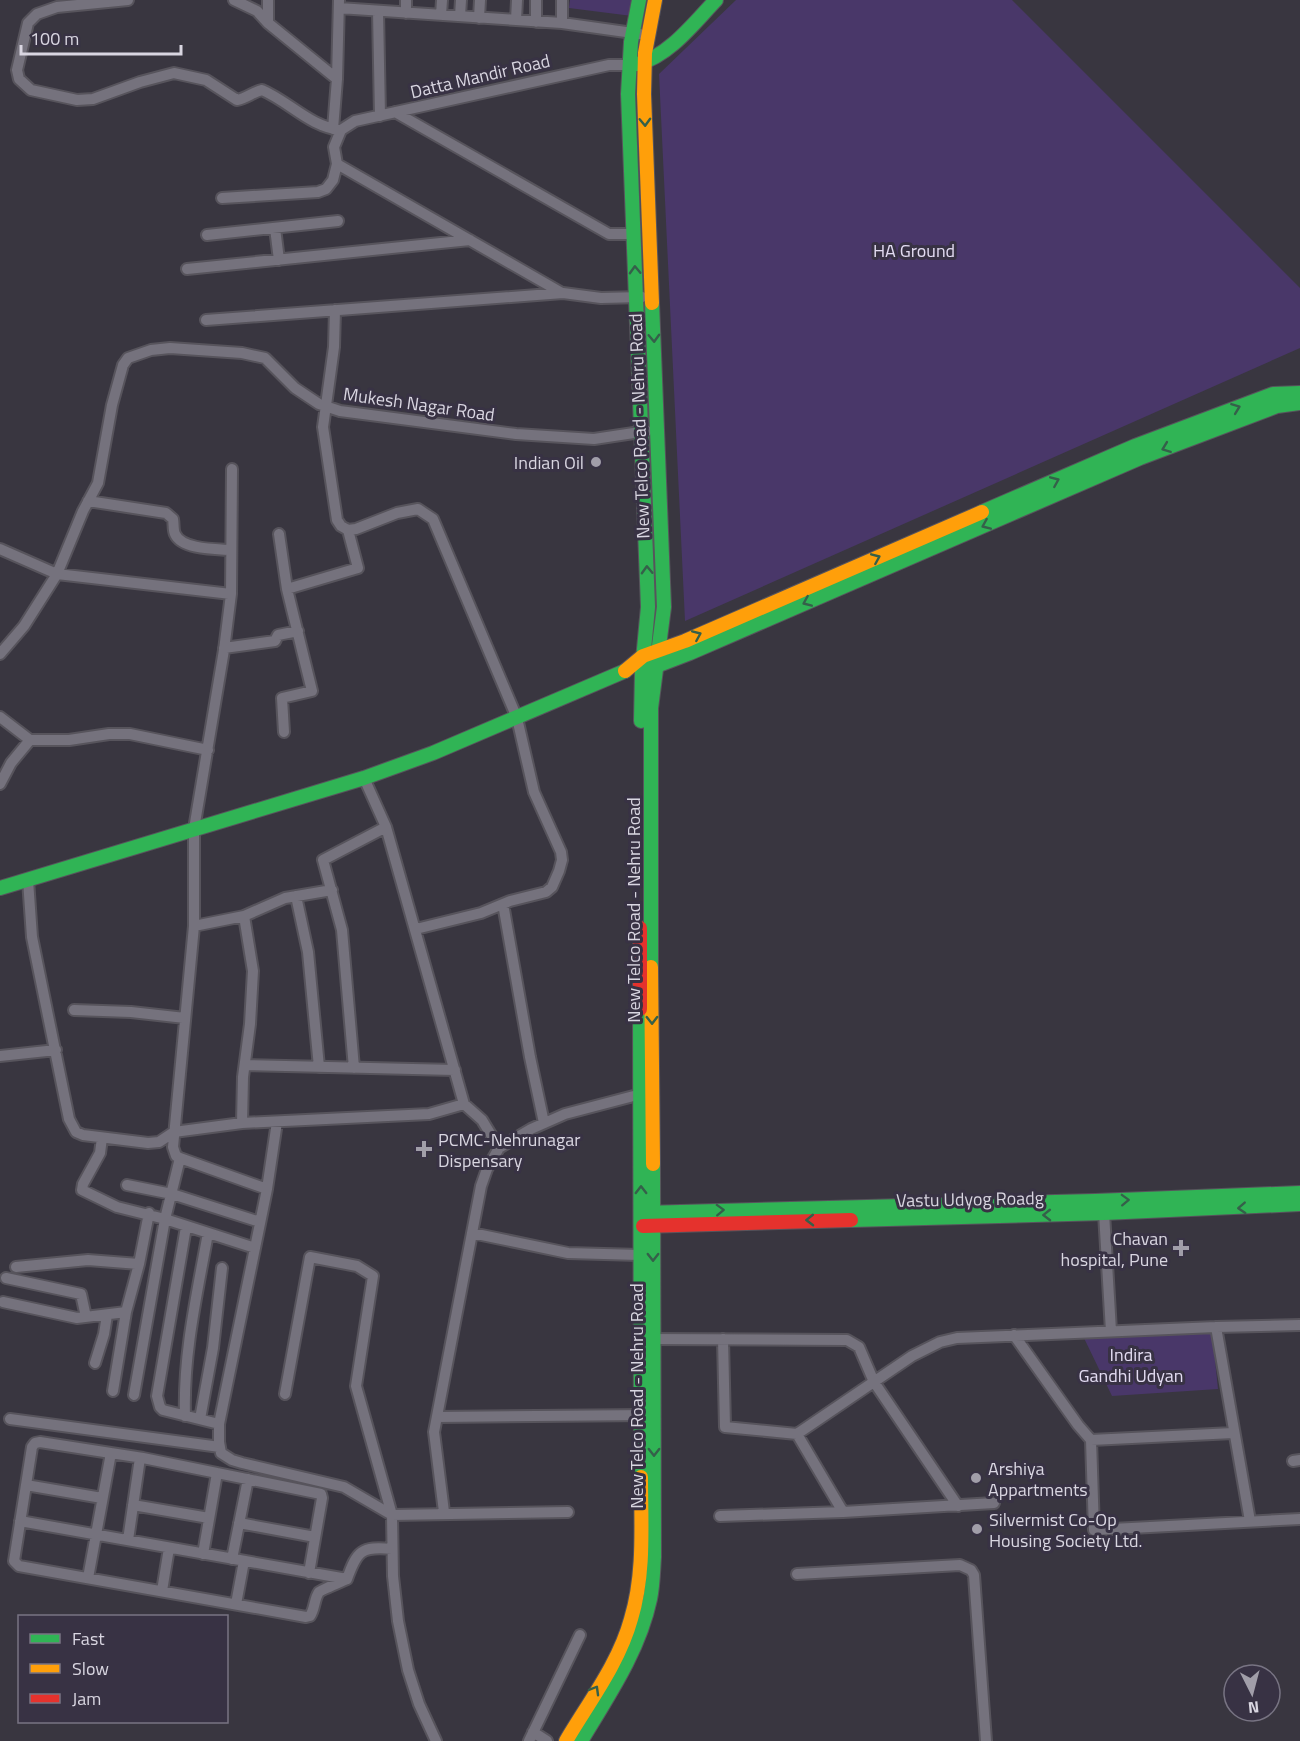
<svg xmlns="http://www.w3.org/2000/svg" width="1300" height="1741" font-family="'Titillium Web',sans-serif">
  <rect width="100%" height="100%" fill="#393640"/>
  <path fill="#493769" d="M570 0H634L632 16 569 8Z
    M736 0H1012L1300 288V348L685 621 659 74Z
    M1212 1331 1218 1389 1112 1396 1083 1336Z"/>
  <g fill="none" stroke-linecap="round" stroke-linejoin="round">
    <g stroke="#57545c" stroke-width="14">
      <path id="street" d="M128 0 57 7 37 14 28 23 17 70 19 79 31 90 77 100 93 99 140 82 174 73 206 80 237 100C247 98 253 92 262 90 290 102 310 127 341 130
        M234 0 257 11 268 23 337 79
        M339 8 562 23 640 34
        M378 11 380 116
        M406 13V0
        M441 15 442 0
        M460 16 461 0
        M479 18 480 0
        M516 20 517 0
        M536 22V0
        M268 23V0
        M562 23V0
        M395 112 609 234H633
        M333 129 337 79 339 0
        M341 130 355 121 609 65H629
        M337 164 562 293
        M222 198 318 192 326 189 333 180 337 164 334 147 341 130
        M275 228 279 260
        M207 235 338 221
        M187 269 470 240
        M335 310 334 347 323 427 337 520 341 526 348 530 356 529 397 513 418 509 433 519 517 718 534 792 561 852 562 860 559 871 552 887 546 892 510 901 481 913 416 929
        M206 320 563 293 601 298 642 297
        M232 469 231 594 224 650 194 829V926L173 1147 176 1156 180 1158 267 1189
        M88 501 166 513 173 519C174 524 173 530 175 534 182 550 217 549 231 550
        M279 534 287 589
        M0 549 57 574 231 594
        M224 648 275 641 278 635 298 631
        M0 654 24 626 57 574 83 511 98 483 112 405 123 365 128 358 151 350 170 348 242 353 265 358 295 388 319 404 340 411 516 434 594 439 647 431
        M0 717 30 740
        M284 732 282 698 312 691 287 589 358 568 348 530
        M30 740H69L109 734H130L208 750
        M364 778 386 827 464 1104 482 1120 499 1148
        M0 784 11 763 30 740
        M28 880 32 937 69 1119 76 1132 83 1135 148 1143 159 1142 174 1132 242 1123 429 1114 464 1104
        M296 896 308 952 319 1067
        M503 904 530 1057 544 1123
        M244 916 285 898 332 890
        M194 926 244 916 253 971 250 1024 243 1077 242 1123
        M74 1010 131 1012 185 1018
        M0 1056 56 1050
        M245 1065 455 1070
        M354 1068 342 930 323 860 386 827
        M102 1138 100 1153 83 1184 82 1190 117 1207 165 1219 134 1395
        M180 1158 165 1219 255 1248 219 1424V1442L221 1453 232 1460 242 1463 344 1487 392 1515 568 1512
        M127 1185 172 1194 260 1222
        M1104 1213 1111 1331
        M186 1227 157 1396 160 1407 163 1410 219 1424
        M472 1233 568 1253 640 1255
        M255 1248 267 1189 277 1122
        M16 1267 88 1260 139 1264
        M6 1278 81 1294 86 1317
        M3 1302 77 1318 126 1312
        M1216 1327 1250 1521
        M1014 1335 1078 1425 1091 1440 1094 1530 1300 1519
        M647 1339 847 1340 859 1347 874 1382 958 1506
        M723 1339 725 1427 797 1434 912 1356 940 1342 957 1338 1216 1327 1300 1325
        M95 1363 104 1334 107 1315
        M113 1391 126 1312 139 1264 149 1213
        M285 1394 310 1257 357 1266 373 1276 356 1386 392 1515 393 1576 398 1621 408 1670 419 1704 436 1741
        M185 1416C183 1354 197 1294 208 1233
        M437 1417 648 1415
        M10 1419 220 1447
        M200 1419 213 1348 222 1268
        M797 1434 843 1512
        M1091 1440 1233 1433
        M1293 1461 1300 1460
        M26 1485 102 1498
        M133 1505 209 1518
        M444 1512 434 1432 481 1186 487 1169 499 1148 531 1129 565 1114 645 1093
        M720 1516 843 1512 994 1503
        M20 1521 347 1579C357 1551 361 1546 392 1549
        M239 1523 315 1537
        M128 1540 140 1458
        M203 1554 217 1473
        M232 1559 248 1479
        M309 1573 322 1498 321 1494 143 1458 40 1442 35 1443 32 1447 14 1561 19 1566 306 1617 310 1616C315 1609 314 1599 319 1592 321 1590 341 1582 347 1579
        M797 1574 960 1565 971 1570 974 1575 986 1741
        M88 1578 111 1453
        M162 1591 169 1548
        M236 1604 244 1561
        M533 1732 547 1741
        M529 1741 580 1635"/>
    </g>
    <g stroke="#57545c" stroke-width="16">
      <path id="fast" d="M639 0 631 42 628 94 648 607 642 670 641 721
        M638 64C670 55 694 23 716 0
        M982 512 1135 446 1273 394 1300 393
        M651 668 690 653 1140 458 1277 406 1300 403
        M0 888 364 778 433 753 625 671
        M651 967V708L664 607 652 303
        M640 1009 641 1477
        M644 1213 1095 1201 1300 1193
        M851 1220 1104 1213 1300 1204
        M581 1741C608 1696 639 1651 650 1599 653 1585 653 1571 654 1557L653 1164"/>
    </g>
    <g stroke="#57545c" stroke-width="16">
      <path id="slow" d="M652 303 644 94 645 53 655 0
        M625 671 643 656 685 641 982 512
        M651 967 653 1164
        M566 1741C589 1702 619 1663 631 1619 645 1573 641 1524 641 1477"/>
    </g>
    <g stroke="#57545c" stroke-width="16">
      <path id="jam" d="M640 928V1009
        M643 1226 851 1220"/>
    </g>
    <use href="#street" stroke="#75727d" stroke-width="10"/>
    <use href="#fast" stroke="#30b455" stroke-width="14"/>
    <use href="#slow" stroke="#ff9f0a" stroke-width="14"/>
    <use href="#jam" stroke="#e5322d" stroke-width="14"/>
  </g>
  <defs><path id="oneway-chevron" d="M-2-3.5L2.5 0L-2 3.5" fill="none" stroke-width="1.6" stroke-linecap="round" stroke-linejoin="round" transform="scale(1.5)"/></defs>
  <g stroke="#35604a">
    <use href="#oneway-chevron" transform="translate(645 122) rotate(88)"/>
    <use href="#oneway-chevron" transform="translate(635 270) rotate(-92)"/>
    <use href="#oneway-chevron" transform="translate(654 338) rotate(88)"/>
    <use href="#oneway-chevron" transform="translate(1236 408) rotate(-21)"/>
    <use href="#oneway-chevron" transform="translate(1166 448) rotate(159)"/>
    <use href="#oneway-chevron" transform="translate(1055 481) rotate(-23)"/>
    <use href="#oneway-chevron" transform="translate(986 525) rotate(157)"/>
    <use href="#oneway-chevron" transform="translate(876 558) rotate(-23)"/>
    <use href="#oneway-chevron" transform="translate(647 570) rotate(-92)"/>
    <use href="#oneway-chevron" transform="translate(807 602) rotate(157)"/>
    <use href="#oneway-chevron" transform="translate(697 635) rotate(-23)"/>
    <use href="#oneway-chevron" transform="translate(652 1020) rotate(89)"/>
    <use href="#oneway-chevron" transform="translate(641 1190) rotate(-90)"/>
    <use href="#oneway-chevron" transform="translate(1125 1200) rotate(-2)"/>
    <use href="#oneway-chevron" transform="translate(1242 1208) rotate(177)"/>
    <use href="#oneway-chevron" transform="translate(720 1210) rotate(-2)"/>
    <use href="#oneway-chevron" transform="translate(1047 1215) rotate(179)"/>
    <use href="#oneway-chevron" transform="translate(810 1220) rotate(179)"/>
    <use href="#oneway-chevron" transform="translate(653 1257) rotate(90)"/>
    <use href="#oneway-chevron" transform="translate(654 1452) rotate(90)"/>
    <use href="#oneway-chevron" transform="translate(595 1690) rotate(-60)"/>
  </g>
  <g fill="#a19ea9" stroke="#383244" stroke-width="2">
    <circle cx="596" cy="462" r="6"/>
    <path d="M421 1140h6v6h6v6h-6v6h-6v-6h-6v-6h6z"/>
    <path d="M1178 1239h6v6h6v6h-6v6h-6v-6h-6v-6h6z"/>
    <circle cx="976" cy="1478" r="6"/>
    <circle cx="977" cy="1529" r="6"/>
  </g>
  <g text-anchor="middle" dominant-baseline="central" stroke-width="6" stroke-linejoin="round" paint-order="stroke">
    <g font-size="18" fill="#d9d6e1" stroke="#383244">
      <text transform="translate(480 76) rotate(-13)">Datta Mandir Road</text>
      <text transform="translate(419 404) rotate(8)">Mukesh Nagar Road</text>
      <text transform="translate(639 426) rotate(-92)">New Telco Road - Nehru Road</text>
      <text transform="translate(633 910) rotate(-90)">New Telco Road - Nehru Road</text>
      <text transform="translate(970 1199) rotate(-1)">Vastu Udyog Roadg</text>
      <text transform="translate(636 1396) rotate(-90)">New Telco Road - Nehru Road</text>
    </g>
    <g font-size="18" fill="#e3dcf2" stroke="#383244">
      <text x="914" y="250">HA Ground</text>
      <text x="1131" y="1354">Indira<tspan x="1131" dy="21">Gandhi Udyan</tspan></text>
    </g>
    <g font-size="18" fill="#d9d6e1" stroke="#383244" text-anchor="start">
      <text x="584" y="462" text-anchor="end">Indian Oil</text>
      <text x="438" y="1139">PCMC-Nehrunagar<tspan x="438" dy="21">Dispensary</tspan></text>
      <text x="1168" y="1238" text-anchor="end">Chavan<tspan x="1168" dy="21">hospital, Pune</tspan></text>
      <text x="988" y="1468">Arshiya<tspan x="988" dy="21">Appartments</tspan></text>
      <text x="989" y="1519">Silvermist Co-Op<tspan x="989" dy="21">Housing Society Ltd.</tspan></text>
    </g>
  </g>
  <rect x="18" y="1615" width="210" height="108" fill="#383244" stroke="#787483" stroke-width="1.5"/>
  <rect x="30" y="1634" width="30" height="9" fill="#30b455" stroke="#787483" stroke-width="1.5"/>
  <text x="72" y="1645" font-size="18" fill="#d9d6e1">Fast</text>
  <rect x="30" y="1664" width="30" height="9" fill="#ff9f0a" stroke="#787483" stroke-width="1.5"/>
  <text x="72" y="1675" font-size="18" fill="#d9d6e1">Slow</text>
  <rect x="30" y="1694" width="30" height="9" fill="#e5322d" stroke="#787483" stroke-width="1.5"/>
  <text x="72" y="1705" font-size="18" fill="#d9d6e1">Jam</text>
  <g transform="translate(1252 1693) rotate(174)"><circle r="28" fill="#383244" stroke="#787483" stroke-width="1.5"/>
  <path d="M0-4.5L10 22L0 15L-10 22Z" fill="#a19ea9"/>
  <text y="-9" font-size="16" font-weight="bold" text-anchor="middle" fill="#d9d6e1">N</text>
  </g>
  <path d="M21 45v9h160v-9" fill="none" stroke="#d9d6e1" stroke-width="3"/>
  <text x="30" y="45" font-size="18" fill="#d9d6e1" stroke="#383244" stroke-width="4.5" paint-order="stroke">100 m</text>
</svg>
